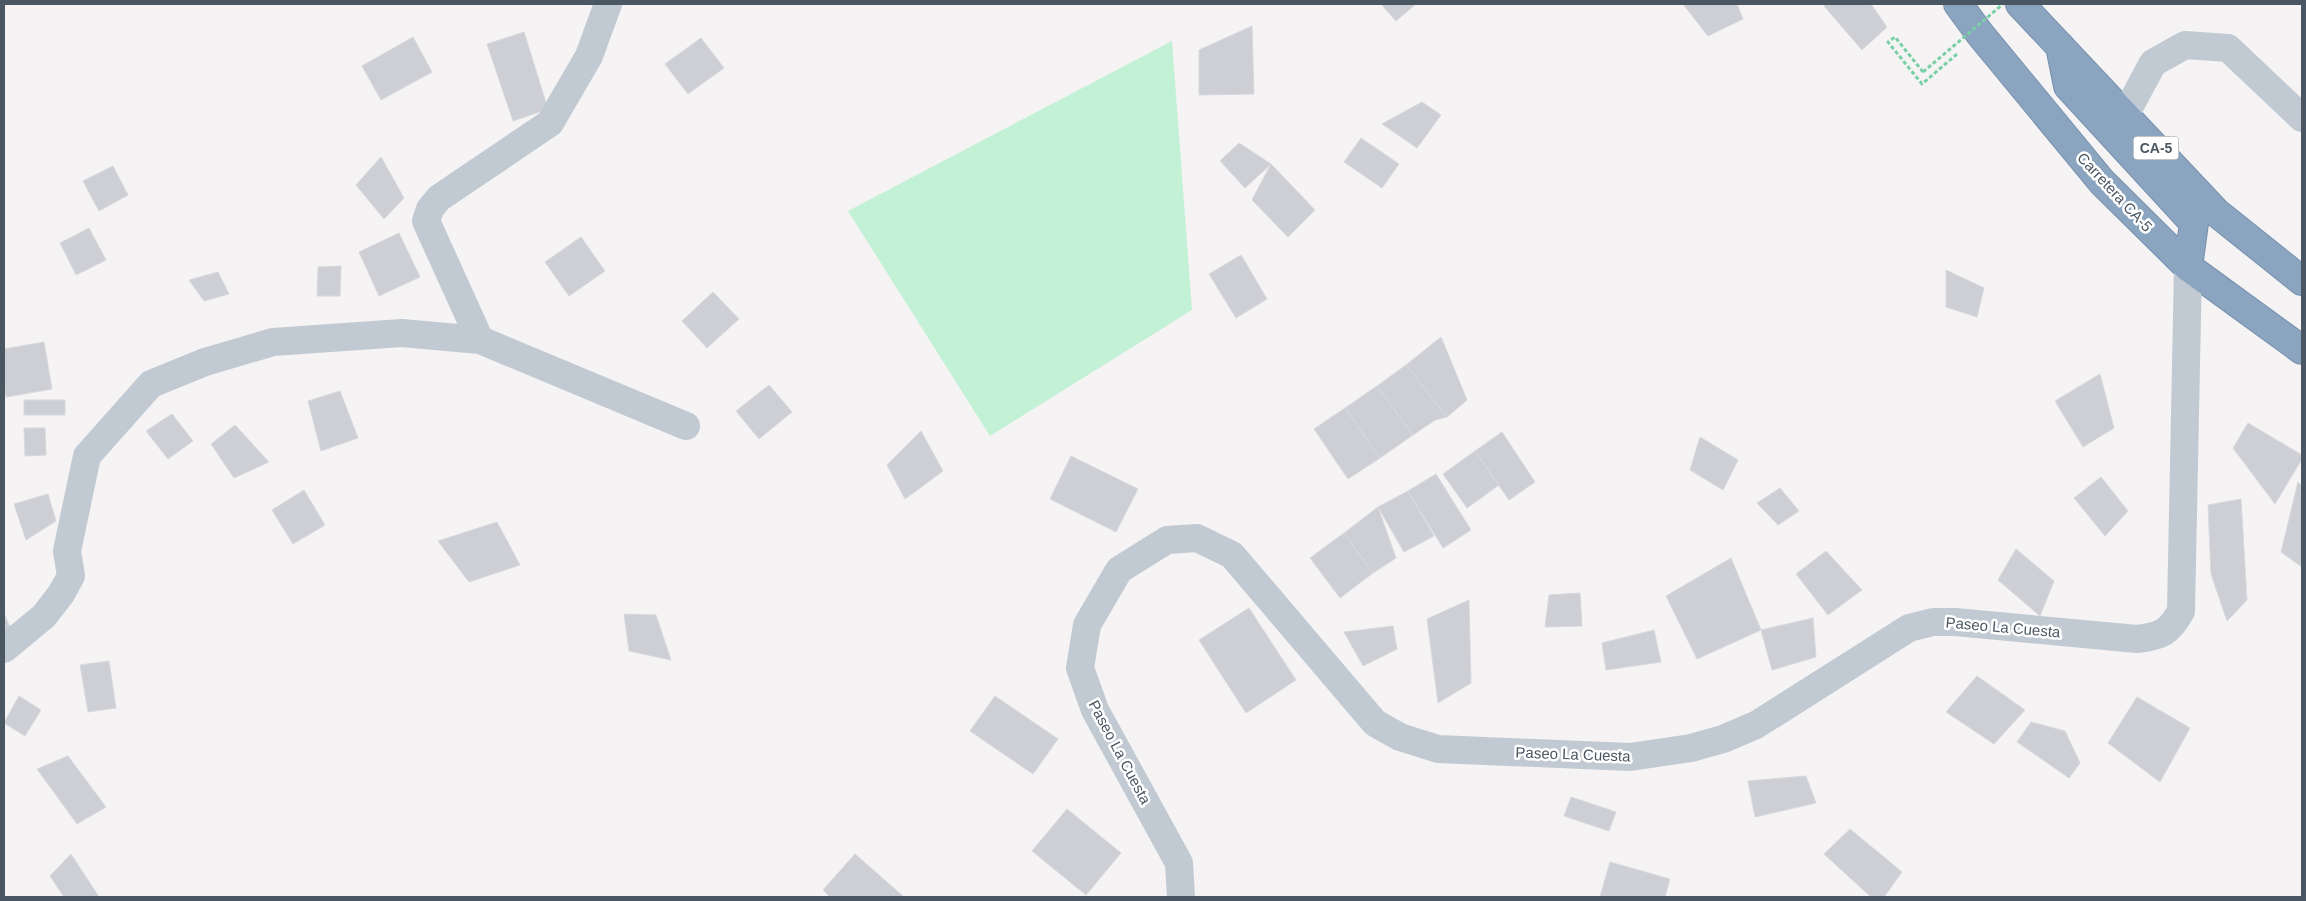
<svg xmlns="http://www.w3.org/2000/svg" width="2306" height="901" font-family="Arial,sans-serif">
  <rect width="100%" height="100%" fill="#f5f3f3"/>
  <path fill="#c3f1d5" d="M1172 41 1192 310 990 436 848 211Z"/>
  <path fill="#cdcfd5" stroke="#d7d9de" d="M1381 4H1416L1396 21Z
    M1683 4H1737L1743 19 1708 36Z
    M1826 4H1871L1887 27 1862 50 1824 6Z
    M1252 26 1254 94 1199 95V50Z
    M524 32 548 109 513 121 487 44Z
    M413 37 432 72 381 100 362 66Z
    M701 38 724 68 688 94 665 64Z
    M1422 102 1441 115 1417 148 1382 124Z
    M1361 138 1399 164 1382 188 1344 162Z
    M1239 143 1271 164 1245 188 1220 161Z
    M381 157 404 198 384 219 356 185Z
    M1271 164 1315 210 1288 237 1252 200Z
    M113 166 128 195 99 211 83 181Z
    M89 228 106 260 76 275 60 243Z
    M399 233 420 277 379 296 359 252Z
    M581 237 605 271 569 296 545 262Z
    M1241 255 1267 299 1236 318 1209 274Z
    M341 266 340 296H317L318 267Z
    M1946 270 1984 288 1977 317 1946 307Z
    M218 272 229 294 204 301 189 280Z
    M713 292 739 319 707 348 682 321Z
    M1441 337 1467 400 1447 417 1406 365Z
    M44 342 52 389 6 397 4 382V349Z
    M1406 365 1447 417 1435 420 1413 435 1377 386Z
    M2100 374 2114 428 2083 447 2055 401Z
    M769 385 792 412 759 439 736 411Z
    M1377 386 1413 435 1380 458 1345 408Z
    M340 391 358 438 321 451 308 401Z
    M24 400H65V415H24Z
    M1345 408 1380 458 1348 479 1314 429Z
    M172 414 193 441 168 459 146 431Z
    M2248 423 2302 455V459L2275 504 2233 448Z
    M235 425 269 462 234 478 211 444Z
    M24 428H45L46 455 25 456Z
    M921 431 943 471 905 499 887 465Z
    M1502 432 1535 482 1509 500 1475 451Z
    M1700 437 1738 460 1723 490 1690 470Z
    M1475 451 1499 485 1467 508 1443 474Z
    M1071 456 1138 489 1116 532 1050 499Z
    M1436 474 1471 530 1443 548 1408 491Z
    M2101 477 2128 511 2105 536 2074 498Z
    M2298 482 2302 486V567L2281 552Z
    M1780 488 1799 511 1778 525 1757 503Z
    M304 490 325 525 293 544 272 510Z
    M1408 491 1434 536 1404 552 1378 507Z
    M48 494 56 521 26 540 14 504Z
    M2241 499 2247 600 2227 621 2211 574 2208 505Z
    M1378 507 1396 558 1373 573 1344 533Z
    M497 522 520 565 469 582 438 541Z
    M1344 533 1373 573 1340 598 1310 558Z
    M2016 549 2054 581 2040 616 1998 580Z
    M1826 551 1862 590 1828 615 1796 574Z
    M1731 558 1761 630 1697 659 1666 596Z
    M1580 593 1582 626 1545 627 1549 595Z
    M1469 600 1471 683 1438 703 1427 619Z
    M1249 608 1296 680 1246 713 1199 640Z
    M4 614 12 631 4 635Z
    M624 614 656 615 671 660 629 651Z
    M1813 618 1816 657 1772 670 1761 630Z
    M1393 626 1397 649 1363 666 1344 632Z
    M1654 630 1661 662 1606 670 1602 643Z
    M109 661 116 708 88 712 80 665Z
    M1977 676 2025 710 1994 744 1946 712Z
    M19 696 41 710 25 736 4 723Z
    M995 696 1058 739 1033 774 970 731Z
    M2137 697 2190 728 2160 782 2108 743Z
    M2031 722 2065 731 2080 763 2069 778 2017 742Z
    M68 756 106 807 77 824 37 769Z
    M1806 776 1816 803 1755 817 1748 781Z
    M1571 797 1616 812 1609 831 1564 816Z
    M1067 809 1121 853 1086 895 1032 851Z
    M1850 829 1902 872 1884 897H1871L1824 854Z
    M71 854 99 897H64L50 876Z
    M855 854 904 897H830L823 890Z
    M1610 862 1670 879 1665 897H1600Z"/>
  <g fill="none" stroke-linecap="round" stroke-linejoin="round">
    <g stroke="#7690ad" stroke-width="30">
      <path id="highway" d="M1958 4 1980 34 2102 182 2188 267 2302 350
        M2020 4 2217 213 2302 281
        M2060 46 2068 86 2194 223 2188 267"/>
    </g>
    <path stroke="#7ad0a6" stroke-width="3" stroke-dasharray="4 2.5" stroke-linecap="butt" d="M1923 72 1895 37 1888 42 1922 84 1957 54"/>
    <path stroke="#c1cad2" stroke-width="28" d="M2125 115 2153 63 2185 45 2228 48 2302 118
      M480 340 686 426
      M4 649 44 616 61 594 71 576 67 551 87 456 151 384 205 362 273 342 402 333 480 340 426 221 430 209 439 198 550 123 589 56 608 4
      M1181 897 1179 863 1095 710 1080 668 1087 625 1119 570 1167 540 1197 538 1232 555 1375 723 1400 737 1438 749 1630 757 1691 748 1723 739 1756 725 1909 628 1933 622H1955L2137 639C2161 636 2169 633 2181 611L2188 267"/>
    <use href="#highway" stroke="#8ba5c1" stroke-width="28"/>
    <path stroke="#7ad0a6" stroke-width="3" stroke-dasharray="4 2.5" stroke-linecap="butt" d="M1923 72 2003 4"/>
  </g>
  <g text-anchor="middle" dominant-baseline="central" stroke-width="5" stroke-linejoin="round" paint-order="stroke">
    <rect fill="#fff" stroke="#808990" stroke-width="1" x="2133.5" y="136.5" width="45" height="23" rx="4"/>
    <g font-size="14" font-weight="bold" fill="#4a5661">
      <text x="2156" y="148">CA-5</text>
    </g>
    <g font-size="15" fill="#4a5661" stroke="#fff">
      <text transform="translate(2115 192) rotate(47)">Carretera CA-5</text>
      <text transform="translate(2003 627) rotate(5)">Paseo La Cuesta</text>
      <text transform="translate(1120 752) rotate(62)">Paseo La Cuesta</text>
      <text transform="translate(1573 754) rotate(2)">Paseo La Cuesta</text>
    </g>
  </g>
  <rect width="2306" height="901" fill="none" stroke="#4a5661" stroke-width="10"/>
</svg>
